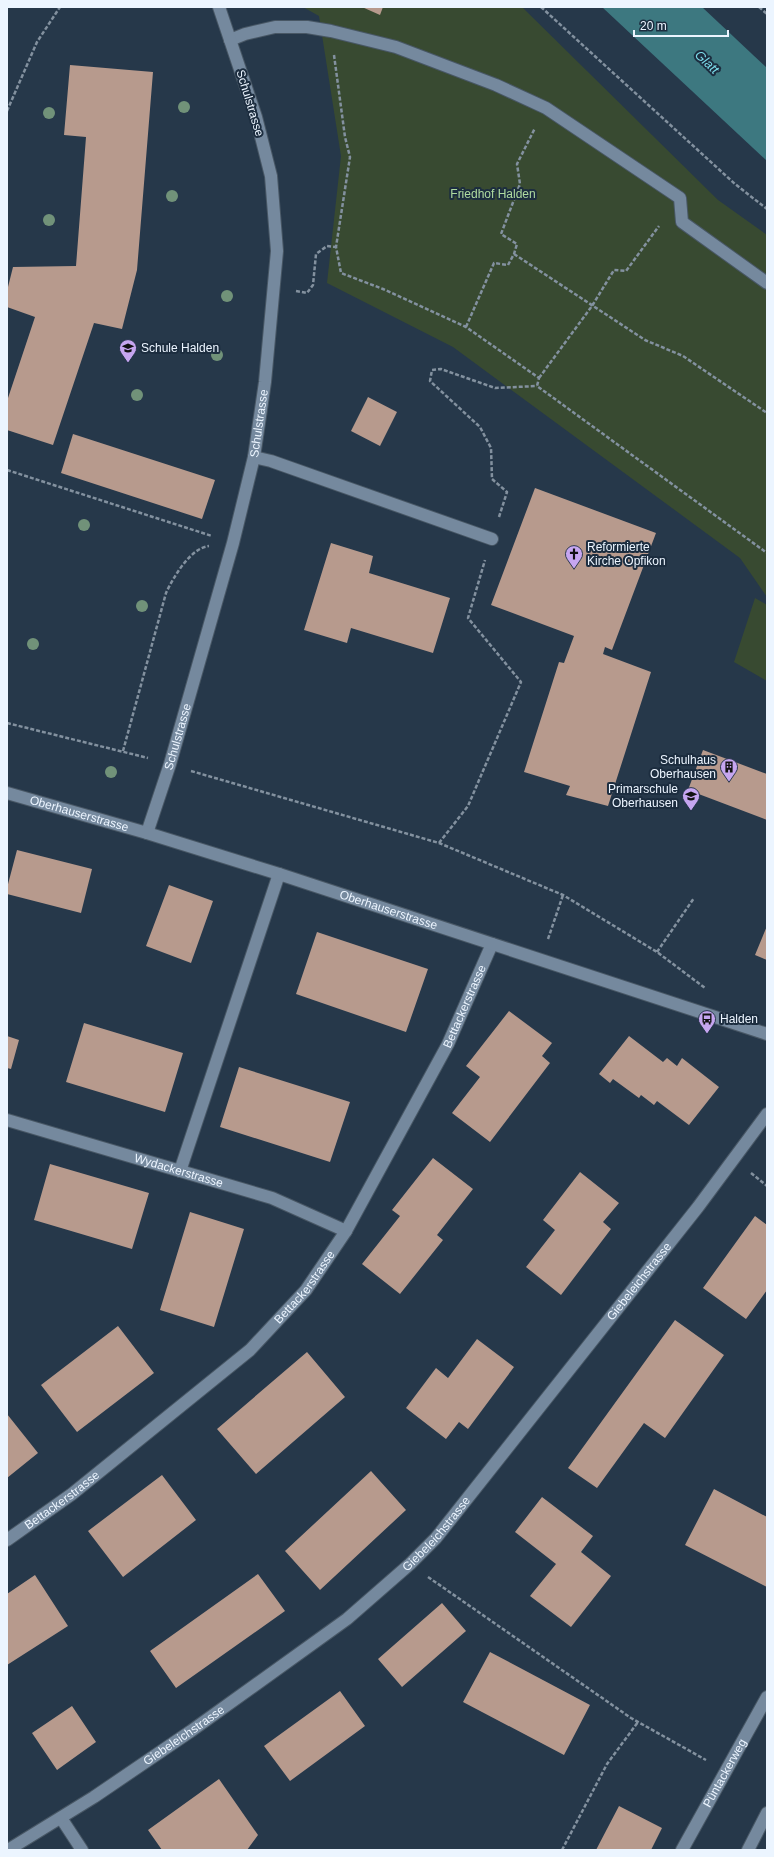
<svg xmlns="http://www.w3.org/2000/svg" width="774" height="1857" font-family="Helvetica,sans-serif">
  <rect width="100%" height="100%" fill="#26384a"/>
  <path fill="#384a31" d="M303 7H522L718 200 767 235V597L740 558 453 347 327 283 341 156 319 16Z
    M755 598 767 605V681L734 662Z"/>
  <path fill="#3d7880" d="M602 7H702L767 68V161Z"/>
  <path fill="#b79a8d" d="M362 7H383L380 15Z
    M70 65 153 72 137 270 122 329 94 323 53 445 7 430V401L35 317 7 307V291L13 267 76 266 86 137 64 135Z
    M368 397 397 412 380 446 351 431Z
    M73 434 215 480 202 519 61 473Z
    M535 488 656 533 612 650 605 647 603 654 651 672 608 806 566 795 570 786 524 772 559 662 564 663 574 636 491 605Z
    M331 543 373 556 369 573 450 598 433 653 351 628 347 643 304 630Z
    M703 750 767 774V820L688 790Z
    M17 850 92 869 81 913 7 894V888Z
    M169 885 213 901 191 963 146 946Z
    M767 926V960L755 955Z
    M317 932 428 969 406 1032 296 994Z
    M509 1011 552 1043 542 1056 550 1063 490 1142 452 1113 480 1077 466 1066Z
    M84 1023 183 1053 165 1112 66 1082Z
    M7 1036 19 1040 11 1069 7 1068Z
    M629 1036 663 1062 667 1058 677 1066 682 1058 719 1087 689 1125 657 1101 654 1105 641 1095 639 1098 613 1079 610 1083 599 1074Z
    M239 1067 350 1102 330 1162 220 1127Z
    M433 1158 473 1189 437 1235 443 1240 400 1294 362 1264 400 1216 392 1210Z
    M50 1164 149 1193 132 1249 34 1220Z
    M580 1172 619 1203 603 1222 611 1229 561 1295 526 1267 555 1230 543 1220Z
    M190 1212 244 1229 214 1327 160 1310Z
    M755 1216 767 1225V1290L746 1319 703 1288Z
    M675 1320 724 1355 665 1438 644 1423 597 1488 568 1468Z
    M118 1326 154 1373 77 1432 41 1385Z
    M477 1339 514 1367 468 1429 459 1422 446 1439 406 1408 436 1368 448 1378Z
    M307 1352 345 1397 256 1474 217 1429Z
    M7 1414 38 1453 7 1478Z
    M371 1471 406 1510 320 1590 285 1551Z
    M162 1475 196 1520 123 1577 88 1531Z
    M714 1489 767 1517V1587L685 1545Z
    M542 1497 593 1536 581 1552 611 1576 571 1627 530 1596 556 1564 515 1532Z
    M258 1574 285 1611 176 1688 150 1651Z
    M35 1575 68 1626 7 1665V1594Z
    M442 1603 466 1631 402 1687 378 1659Z
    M490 1652 590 1705 564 1755 463 1702Z
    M340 1691 365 1726 290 1781 264 1746Z
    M72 1706 96 1742 57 1770 32 1733Z
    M219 1779 258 1835 247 1850H162L148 1830Z
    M619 1806 662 1828 651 1850H596Z"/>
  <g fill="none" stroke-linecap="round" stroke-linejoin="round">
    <g stroke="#485765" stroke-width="14">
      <path id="service" d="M230 40 245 34 275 27H307L331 31 396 47 496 85 546 108 680 198 682 222 767 283
        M254 457 271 461 492 539
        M180 1171 279 874"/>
    </g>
    <g stroke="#485765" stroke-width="14">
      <g id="minor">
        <path id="s1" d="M147 833 170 764 233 543 254 457 265 382 277 251 271 176 256 117 219 7"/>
        <path id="s2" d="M7 1120 272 1198 346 1231"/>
        <path id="s3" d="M7 1540 72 1494 250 1350 306 1290 346 1231 448 1044 492 944"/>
        <path d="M61 1818 82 1850"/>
        <path id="s4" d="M682 1850 767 1697"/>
      </g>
    </g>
    <g stroke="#485765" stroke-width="14">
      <g id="tertiary">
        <path id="s5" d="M7 793 147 833 279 874 767 1034"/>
        <path id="s6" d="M8 1850 94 1797 191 1731 347 1619 410 1564 436 1538 698 1207 767 1114"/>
      </g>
    </g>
    <g stroke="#485765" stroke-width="14">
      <path id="secondary" d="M748 1850 767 1813"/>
    </g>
    <path stroke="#83919f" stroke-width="2.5" stroke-dasharray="4 2" stroke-linecap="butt" d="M541 7 735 184 767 209
      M759 7 767 14
      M334 55 345 137 350 157 336 247 341 273 383 289 466 327 539 378 537 386 767 553
      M7 111 37 42 60 7
      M514 254 645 340 683 356 767 413
      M296 291 307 293 313 285 316 254 327 246 336 247
      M466 327 494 263 508 265 514 254 517 244 501 234 520 184 517 164 535 128
      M539 378 592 306 614 270 626 271 659 226
      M7 470 212 536
      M499 517 507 492 492 479 491 448 480 427 430 381 432 370 441 369 495 388 537 386
      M7 723 148 758
      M123 751 166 593C173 578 190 548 209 546
      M191 771 439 843 563 895 657 952 705 988
      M439 843 468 806 521 682 468 618 485 560
      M548 939 563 895
      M657 952 694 898
      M751 1173 767 1186
      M428 1577 631 1718 706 1760
      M562 1850 607 1764 638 1722"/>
    <use href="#service" stroke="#75899e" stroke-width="12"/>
    <use href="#minor" stroke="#75899e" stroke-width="12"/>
    <use href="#tertiary" stroke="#75899e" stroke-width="12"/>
    <use href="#secondary" stroke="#75899e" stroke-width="12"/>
  </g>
  <g fill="#719279">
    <circle cx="184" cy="107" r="6"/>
    <circle cx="49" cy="113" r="6"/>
    <circle cx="172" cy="196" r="6"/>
    <circle cx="49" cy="220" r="6"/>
    <circle cx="227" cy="296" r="6"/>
    <circle cx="217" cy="355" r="6"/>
    <circle cx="137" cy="395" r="6"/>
    <circle cx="84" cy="525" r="6"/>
    <circle cx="142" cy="606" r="6"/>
    <circle cx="33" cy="644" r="6"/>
    <circle cx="111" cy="772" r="6"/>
  </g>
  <defs>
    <g id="school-pin" transform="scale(0.9)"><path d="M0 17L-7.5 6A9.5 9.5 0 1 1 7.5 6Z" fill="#c6a6f0" stroke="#1c2d3f"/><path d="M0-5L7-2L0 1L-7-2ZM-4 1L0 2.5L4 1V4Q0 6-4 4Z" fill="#111"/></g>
    <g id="church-pin" transform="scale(0.9)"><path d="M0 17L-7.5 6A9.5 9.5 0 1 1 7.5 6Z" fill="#c6a6f0" stroke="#1c2d3f"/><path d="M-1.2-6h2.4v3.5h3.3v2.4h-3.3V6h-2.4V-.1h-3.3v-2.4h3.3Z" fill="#111"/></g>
    <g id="building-pin" transform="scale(0.9)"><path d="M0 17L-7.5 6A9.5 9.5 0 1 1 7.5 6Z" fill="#c6a6f0" stroke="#1c2d3f"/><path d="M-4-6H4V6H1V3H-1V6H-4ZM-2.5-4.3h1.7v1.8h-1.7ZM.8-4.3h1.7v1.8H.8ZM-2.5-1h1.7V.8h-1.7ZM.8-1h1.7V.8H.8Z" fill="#111"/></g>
    <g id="bus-pin" transform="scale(0.9)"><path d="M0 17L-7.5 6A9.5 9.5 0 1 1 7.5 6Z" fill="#c6a6f0" stroke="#1c2d3f"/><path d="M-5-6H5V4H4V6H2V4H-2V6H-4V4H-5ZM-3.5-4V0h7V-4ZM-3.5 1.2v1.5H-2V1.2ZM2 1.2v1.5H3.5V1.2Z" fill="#111"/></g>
  </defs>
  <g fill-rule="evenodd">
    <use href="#school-pin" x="128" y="348"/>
    <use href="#church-pin" x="574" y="554"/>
    <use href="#building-pin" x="729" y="767"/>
    <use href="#school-pin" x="691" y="796"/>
    <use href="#bus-pin" x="707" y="1019"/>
  </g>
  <g text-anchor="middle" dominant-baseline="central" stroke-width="4" stroke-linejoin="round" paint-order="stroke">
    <g font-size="12" fill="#ecf5ff" stroke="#1c2d3f">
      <text transform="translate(250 103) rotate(73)">Schulstrasse</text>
      <text stroke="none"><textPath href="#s1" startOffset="425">Schulstrasse</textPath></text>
      <text stroke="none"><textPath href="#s1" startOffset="101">Schulstrasse</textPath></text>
      <text stroke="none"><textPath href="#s5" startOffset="75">Oberhauserstrasse</textPath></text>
      <text stroke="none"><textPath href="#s5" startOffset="399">Oberhauserstrasse</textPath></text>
      <text stroke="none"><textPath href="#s3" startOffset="716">Bettackerstrasse</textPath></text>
      <text stroke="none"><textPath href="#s2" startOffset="179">Wydackerstrasse</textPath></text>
      <text stroke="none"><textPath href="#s6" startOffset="858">Giebeleichstrasse</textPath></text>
      <text stroke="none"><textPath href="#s3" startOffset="392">Bettackerstrasse</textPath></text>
      <text stroke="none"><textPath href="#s3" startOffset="68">Bettackerstrasse</textPath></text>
      <text stroke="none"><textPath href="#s6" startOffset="534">Giebeleichstrasse</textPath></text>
      <text stroke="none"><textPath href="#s6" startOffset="210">Giebeleichstrasse</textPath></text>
      <text stroke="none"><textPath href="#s4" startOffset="88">Püntackerweg</textPath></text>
    </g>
    <g font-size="12" fill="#afdb9f" stroke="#1c2d3f">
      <text x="493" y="194">Friedhof Halden</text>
    </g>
    <g font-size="12" fill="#ecf5ff" stroke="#1c2d3f" text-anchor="start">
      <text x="141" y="348">Schule Halden</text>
      <text x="587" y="547">Reformierte<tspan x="587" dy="14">Kirche Opfikon</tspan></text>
      <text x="716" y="760" text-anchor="end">Schulhaus<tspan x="716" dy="14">Oberhausen</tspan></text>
      <text x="678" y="789" text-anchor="end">Primarschule<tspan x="678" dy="14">Oberhausen</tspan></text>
      <text x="720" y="1019">Halden</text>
    </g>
    <g font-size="13" font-style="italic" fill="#7bdae8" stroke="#1c2d3f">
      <text transform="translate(707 62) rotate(43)">Glatt</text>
    </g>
  </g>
  <rect width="774" height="1857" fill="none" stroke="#ecf5ff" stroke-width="16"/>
  <path d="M634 30v6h94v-6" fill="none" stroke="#ecf5ff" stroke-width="2"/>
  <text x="640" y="30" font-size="12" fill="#ecf5ff" stroke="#1c2d3f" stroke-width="3" paint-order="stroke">20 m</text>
</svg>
